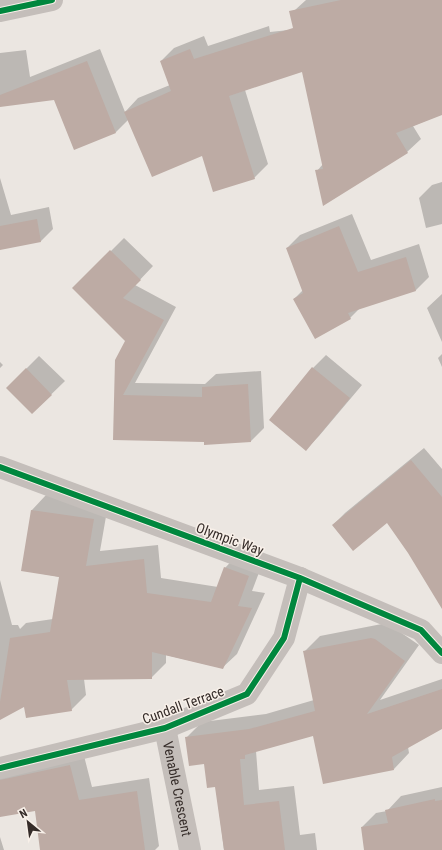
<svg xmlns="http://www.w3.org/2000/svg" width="442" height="850" font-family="'Roboto Condensed',sans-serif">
  <rect width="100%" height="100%" fill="#ebe6e1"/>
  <path fill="#0003" d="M306 0H442V114L413 126 421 139 407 152 317 171 323 164 303 70 245 90 268 164 254 178 128 120 116 132 75 148 55 98 0 106V53L26 50 30 77 100 49 125 112 138 98 170 85 161 61 174 48 204 36 208 46 269 26 270 32 298 29 295 10Z
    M0 178 11 215 49 207 53 229 41 241 0 249Z
    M442 182V224L426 228 419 198 432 185Z
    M352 214 371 260 419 244 429 277 416 290 361 307 350 318 294 299 303 290 287 248 300 235Z
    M124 238 153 266 135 285 176 307 135 383 205 384 216 374 261 371 264 428 251 441 114 439 127 341 74 288Z
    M442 294V342L427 308Z
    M442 354V367L438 358Z
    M326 355 362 385 319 436 306 449 270 420 313 368Z
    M39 356 65 381 32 413 7 388Z
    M0 362 3 365 0 368Z
    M424 448 442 469V585L409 553 387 521 333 525 345 513Z
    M46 495 108 505 100 551 158 545 161 578 218 587 225 568 239 553 263 562 252 591 265 593 237 654 222 668 166 655V663L151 678 84 679 86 695 71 710 24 705 0 719V580L12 625H18L20 629 26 623 53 619 60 577 22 570 32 510Z
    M387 623 419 645 380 700 442 679V728L408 747 409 753 394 769 314 735 256 751 259 790 294 786 300 835 315 833 317 850H224L216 786 205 763 186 738 202 722 266 714 314 700 304 652 320 636Z
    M83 752 92 787 149 778 159 846 155 850H41L36 809 0 816V770Z
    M442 787V850H365L362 827 376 813 387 811 401 796Z
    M0 837 4 850H0Z"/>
  <path fill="#bdaba4" d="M341 0H442V115L396 133 408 153 323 206 315 170 323 169 302 72 229 96 255 179 213 192 202 156 152 177 124 112 171 91 160 61 190 49 194 59 293 28 289 11Z
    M87 61 116 133 74 150 54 100 0 107V95Z
    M37 219 41 242 0 250V226Z
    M339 226 358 272 406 257 416 291 348 313 351 319 315 339 293 299 303 293 286 248Z
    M110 250 141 280 123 298 164 320 123 395 202 397V387L248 384 251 442 204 445V442L113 440 115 360 125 341 72 288Z
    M312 367 350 398 306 451 269 420Z
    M26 368 52 395 32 414 6 388Z
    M411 460 442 497V609L408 553 387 523 353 551 332 525Z
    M31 510 94 519 86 566 144 559 147 593 211 602 224 567 249 576 238 606 252 608 223 669 152 652V679L67 680 72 711 26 718 24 707 0 720V702L10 638 50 632 59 577 21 571Z
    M371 638 375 639 405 661 367 714 442 689V729L392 757 394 770 323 784 313 736 245 755V759H240L244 805 279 801 285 850H224L215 787 207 788 204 764 189 766 185 737 249 729 315 711 303 651Z
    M70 765 79 800 137 791 145 850H40L35 811 0 817V780Z
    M435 799V801L442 800V850H364L361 827 388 823 385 810Z"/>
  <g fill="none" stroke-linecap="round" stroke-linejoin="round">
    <g stroke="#c4beba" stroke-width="22">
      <path d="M0 11 52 0"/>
      <path id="s1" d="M165 728 190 850"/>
      <path d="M0 768 165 728 247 694 284 638 300 578"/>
    </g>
    <path stroke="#c4beba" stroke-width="22" d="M0 467 300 578 421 630 442 653"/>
    <g stroke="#f8f0e9" stroke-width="8">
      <path id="cycleway" d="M0 11 52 0
        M0 467 300 578 421 630 442 653
        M0 768 165 728 247 694 284 638 300 578"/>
    </g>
    <use href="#cycleway" stroke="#00873e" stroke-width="6"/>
  </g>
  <g text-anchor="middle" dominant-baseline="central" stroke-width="3" stroke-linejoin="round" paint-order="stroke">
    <g font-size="14" fill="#352c29" stroke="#f8f0e9">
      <text transform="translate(230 539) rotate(20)">Olympic Way</text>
      <text transform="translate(183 705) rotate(-20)">Cundall Terrace</text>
      <text stroke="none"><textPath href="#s1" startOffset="62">Venable Crescent</textPath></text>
    </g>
  </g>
  <g transform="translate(28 822) rotate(331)" stroke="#f8f0e9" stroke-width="3" paint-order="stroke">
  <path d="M0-3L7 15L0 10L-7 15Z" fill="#352c29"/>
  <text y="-6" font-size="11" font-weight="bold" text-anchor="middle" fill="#352c29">N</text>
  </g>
</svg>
